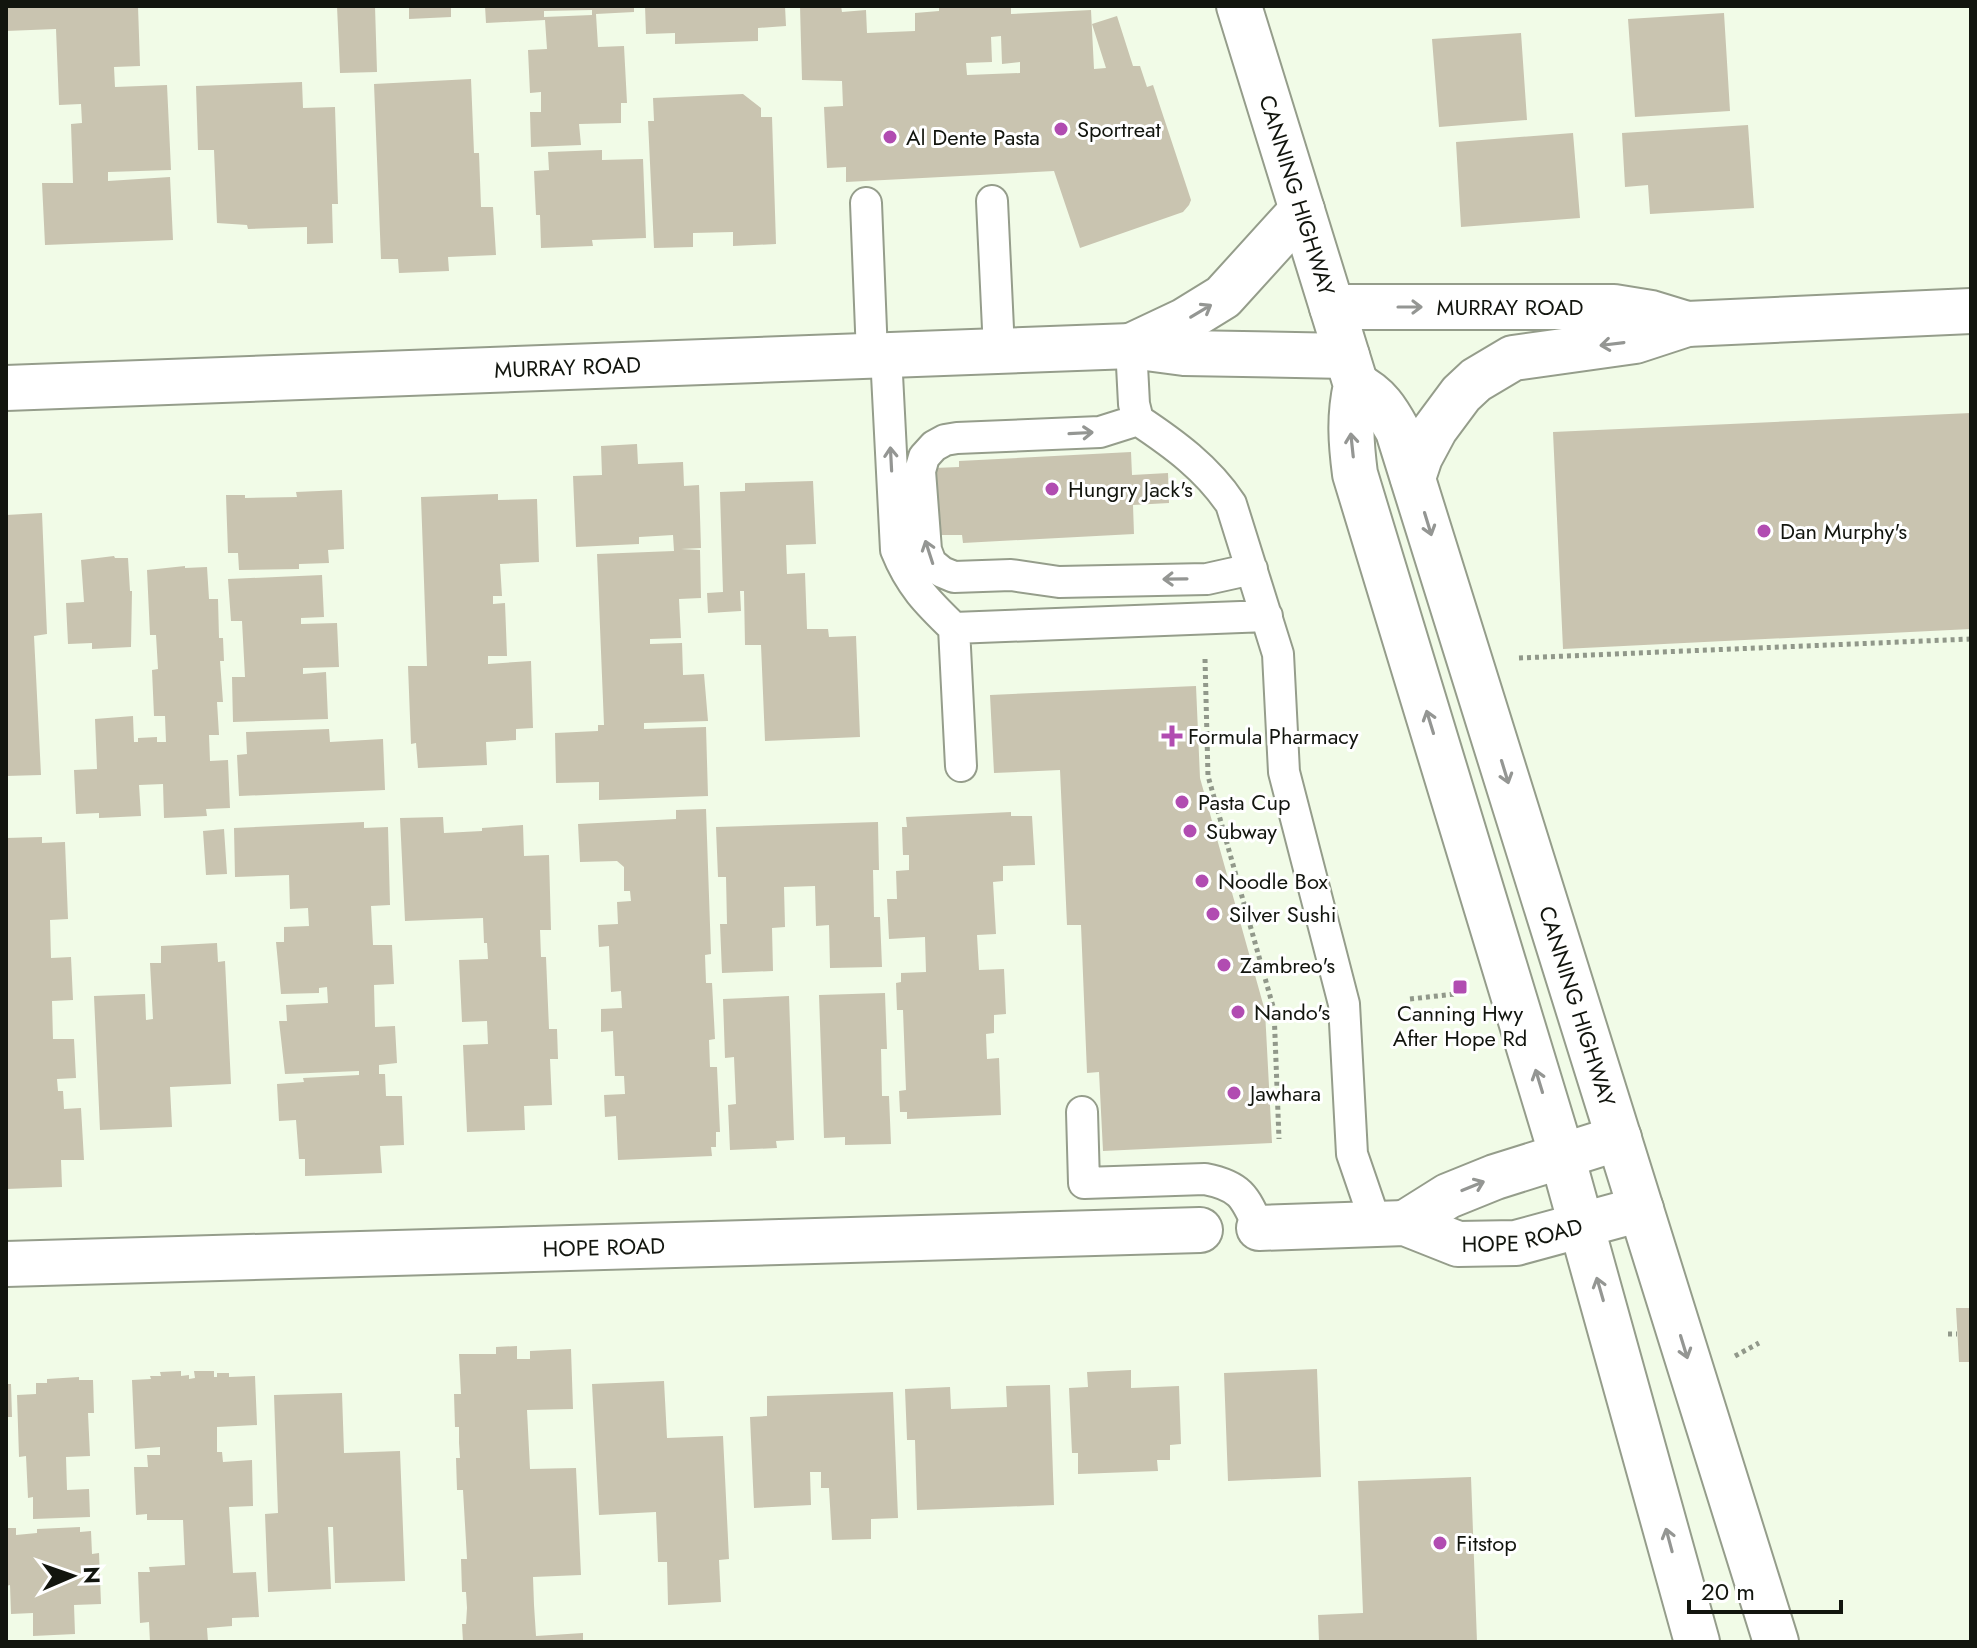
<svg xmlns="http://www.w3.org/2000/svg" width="1977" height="1648" font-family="Jost,sans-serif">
  <rect width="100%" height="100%" fill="#f1fbe7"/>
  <path fill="#c9c4b0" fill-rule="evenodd" d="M6 6H138L140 66 114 67 115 87 167 85 171 170 108 172V181L170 177 173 240 45 245 42 183H73L71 124 82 123 81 104 59 105 56 29 6 31Z
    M337 6H375L377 72 340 73Z
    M409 6H451V17L409 19Z
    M485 6H634V12L596 14 598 47 624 46 627 103H621V123L579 124 581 145 531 147 530 112H541V92L530 93 528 50 547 49 545 20 486 23ZM592 10V15L544 17V11Z
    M645 6H785L786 26 758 28V41L675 44V33L646 34Z
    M800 6H841L842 12 866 10 867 33 915 31V13L939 11V6H1011V14L1091 10 1094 69 1106 68 1092 24 1117 16 1133 66H1140L1147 87 1153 85 1191 200 1189 205 1183 212 1080 248 1054 171 846 182V167L827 168 824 107 843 106 842 81 802 80ZM1001 36 1002 64 1020 62V73L967 75 966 63 992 62 991 37Z
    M1724 13 1730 111 1635 117 1628 19Z
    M1521 33 1527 120 1439 127 1432 39Z
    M471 79 474 153H479L481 207H493L496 255 448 257 449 271 399 273 398 259H381L374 84Z
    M302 82 303 108 335 107 338 204H332L333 243 307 244V227L248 229 247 225 217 223 214 150H198L196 86Z
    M743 94 761 108V117H772L776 244 733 246V232L693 233V247L654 248 648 121H654L653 98Z
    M1748 125 1754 208 1650 214 1648 185 1625 187 1622 133Z
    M1573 133 1580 218 1461 227 1456 142Z
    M602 150V160L643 159 646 238 592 240 593 246 541 248 540 215H536L534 171 549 170 548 152Z
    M1971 413V629L1563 649 1553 432Z
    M637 444 638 464 683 462 684 486 699 485 701 548 681 549 700 550 701 598 679 599 681 638 650 639V644L682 643 683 675 704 674 708 721 644 723V729L706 727 708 796 599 800V782L556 783 555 733 598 731V725H604L597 554 674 551 673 535 639 537V544L576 547 573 476 602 475 601 446Z
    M1131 452 1132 475 1168 473 1169 503 1133 505 1134 534 963 543 962 535H938L934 468 959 467V461Z
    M813 481 816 544 786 545 787 574 805 573 807 629H828L829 637 856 636 860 737 765 741 761 645H745L744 591H740L741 611 708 613 707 593 723 592 720 492 745 491V483Z
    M342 490 344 549 328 550 329 563 299 564V569L239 570 238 553H228L226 495H245V498L297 497 296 492Z
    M498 494V500L537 499 539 562 500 564 502 596H493V604L505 603 507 656H488V664L531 661 533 728 516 729V740L486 742 487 765 418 768 416 743 411 744 408 666H427L421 497Z
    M42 513 47 634 34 636 41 775 6 776V515Z
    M114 556 115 558H128L130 591H132L131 647 92 649V643L68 644 66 603 84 602 81 560Z
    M185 566V568L207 567 209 599H218L219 638H223L224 661H220L223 702H217L219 735H209L210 761 228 760 230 808 206 809 207 816 164 818 163 784 139 785 141 816 99 818V813L76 814 74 770 97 769 95 719 133 716 134 742H138V738L157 737V742H166L165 716H154L152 670 158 669 156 635H150L147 570Z
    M322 575 324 617 301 618V624L337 623 339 667 303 668V674L326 672 328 719 233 722 232 677H245L242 621H231L228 579Z
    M1196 686 1200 778 1265 1011 1272 1143 1103 1151 1099 1072 1087 1073 1081 925H1067L1060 770 994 773 990 695Z
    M329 729 330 742 383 739 385 790 239 796 237 755 247 754 246 732Z
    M706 809 711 954 705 955 706 983H712L715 1039 709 1040 710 1067H717L720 1132H716V1147H711L712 1156 618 1160 616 1116 605 1117 604 1095 625 1094 624 1076H615L613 1031 601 1032V1009L622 1008 621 991 611 992 609 946 599 947 598 925 618 924 617 902 631 901 630 891H624V867L617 861 580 862 578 824 676 819V810Z
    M1011 812V816H1032L1035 865 1003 866V881L993 882 996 934 977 935 979 970 1004 969 1006 1014 994 1015V1033L986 1034 987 1059 999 1058 1001 1115 907 1119V1112H900L899 1091 906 1090 903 1010H897L896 983 901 982V973L926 972 925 937 889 939 887 899H897L896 871 909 870V855H903L902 827H907L906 817Z
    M443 817 444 833 482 831V828L523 825 524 856 549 855 551 930H540L541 957H546L549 1029H557L558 1059H550L552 1105 524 1106 525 1130 467 1132 463 1045 488 1044 487 1021 462 1022 459 960 488 959 487 943H484L483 918 405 921 400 818Z
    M364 822V828L388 827 390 905 371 906 373 945H392L394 984 374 985 375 1027 395 1026 397 1063 379 1065V1074H385L386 1096H402L404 1145 380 1146 382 1173 305 1176V1159H299L296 1120 279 1121 277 1084 304 1082 303 1078 359 1075V1071L285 1074 279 1021H287L286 1005 328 1003 327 987 319 988V993L281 994 276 942H284V927L309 926 308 908 290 909 289 875 235 877 234 828Z
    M878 822 879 870H873L874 917H880L882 967 830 968 829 925 816 926 815 886 784 887 785 927 772 928 773 971 722 973 720 924H727L726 877H718L716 827Z
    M224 829 227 874 206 875 203 831Z
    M42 837V843L65 842 68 919 50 920 51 958 71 957 73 1000 52 1001 53 1039H74L76 1078 57 1079 58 1091H63L64 1109 81 1108 84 1160H61L62 1187 6 1189V838Z
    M217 943 218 962 225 961 231 1084 170 1087 172 1127 100 1130 94 996 145 994 146 1020 153 1019 150 963H161V946Z
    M885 993 887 1049H881L882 1096H889L891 1144 845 1145V1137L824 1138 819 995Z
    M789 996 794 1140 776 1141 777 1148 730 1150 728 1105 736 1104 734 1057 725 1058 723 999Z
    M1956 1308H1971V1362H1959Z
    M517 1346V1359H530V1351L571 1349 573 1409 527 1410 530 1469 576 1468 581 1575 533 1577 534 1605 536 1636 583 1633V1642H463L462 1624H466L467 1608 466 1592H462L461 1559H467L463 1490H457L456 1458H460L459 1443V1427H455L454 1394H461L459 1354H496V1347Z
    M1317 1369 1321 1477 1228 1481 1224 1373Z
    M1131 1370V1388L1179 1386 1181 1444 1170 1445V1460H1157L1158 1471 1078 1474V1453H1072L1069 1388 1088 1387 1087 1372Z
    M181 1371V1376L189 1375V1379L195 1378 194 1371H214V1377H217V1373H229V1377L255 1376 257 1425 217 1427V1452H222L223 1462 252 1460 253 1506 229 1507 233 1573 256 1572 259 1617 232 1618V1626L207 1628 208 1642H150L149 1622 140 1623 138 1572H150L149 1567 185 1565 183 1520H147V1514L136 1515 134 1467H148L147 1455H160V1447L135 1449 132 1380 151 1379 150 1376H161L160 1372Z
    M79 1377V1380H93L94 1413H88L90 1456 66 1457 67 1490 89 1489 90 1517 33 1519V1497L28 1498 26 1456 19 1457 17 1395 36 1394V1383H47V1379Z
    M664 1381 667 1438 723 1436 729 1559 719 1560 721 1602 668 1605 667 1562H658L656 1512 599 1515 592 1384Z
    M6 1384H11L12 1417H6Z
    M1050 1385 1054 1505 917 1510 915 1440H907L905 1389 950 1387 951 1409 1007 1407 1006 1386Z
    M893 1392 898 1518 871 1519V1539L832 1540 829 1488H821V1472H810L811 1505 754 1508 750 1417 767 1416V1396Z
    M342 1393 344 1453 400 1451 405 1581 335 1583 333 1527H328L331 1589 268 1592 265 1514 278 1513 274 1395Z
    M1471 1477 1477 1642H1319L1318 1615 1363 1613 1358 1481Z
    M80 1527V1532L91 1531 92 1554 99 1553 101 1604 74 1605 75 1634 33 1636V1613L11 1614 10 1585 6 1586V1528H16V1535L37 1533V1529Z"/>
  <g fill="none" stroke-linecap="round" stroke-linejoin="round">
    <g stroke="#959d8b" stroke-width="34">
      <path id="service" d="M992 201 999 350
        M866 203 872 355
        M1131 346 1134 404 1138 420C1174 444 1207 468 1231 504L1278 654 1284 772 1344 1004 1352 1154 1376 1224
        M886 355 896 550C910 585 927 602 954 628L961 766
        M1138 420 1100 432 957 438 945 440 934 446 924 457 920 471 926 550 931 563 942 572 954 577 1011 575 1059 582 1207 579 1252 569
        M954 628 1267 616
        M1082 1112 1084 1183 1205 1179C1241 1186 1245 1197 1259 1228"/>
    </g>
    <g stroke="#959d8b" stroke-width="48">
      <g id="minor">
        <path id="s1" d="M1332 307H1614L1651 313 1687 324"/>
        <path d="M1131 346 1184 321 1223 297 1302 210"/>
        <path id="s2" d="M6 388 1131 346 1184 353 1347 356"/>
        <path d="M1413 478 1420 457 1435 429 1461 394 1476 380 1513 358 1635 341 1687 324 1971 311"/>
        <path d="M1405 1223 1448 1196 1495 1177 1619 1138"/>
        <path id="s3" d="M1259 1228 1405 1223 1458 1244 1516 1243 1641 1209"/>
        <path id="s4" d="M6 1264 1200 1230"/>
      </g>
    </g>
    <g stroke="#959d8b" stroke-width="48">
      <g id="trunk">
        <path id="s5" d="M1239 6 1356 385C1349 416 1351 443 1355 474L1562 1156 1697 1642"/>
        <path id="s6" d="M1356 385C1378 396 1387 411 1398 431L1776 1642"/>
      </g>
    </g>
    <path stroke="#91988a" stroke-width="5" stroke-dasharray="4 4" stroke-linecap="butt" d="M1519 658 1971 639
      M1205 659 1208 776 1274 1010 1279 1139
      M1410 999 1455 994
      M1948 1334H1957
      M1735 1356 1759 1343"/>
    <use href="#service" stroke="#fff" stroke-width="30"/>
    <use href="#minor" stroke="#fff" stroke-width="44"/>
    <use href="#trunk" stroke="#fff" stroke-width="44"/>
  </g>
  <defs><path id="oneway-shaft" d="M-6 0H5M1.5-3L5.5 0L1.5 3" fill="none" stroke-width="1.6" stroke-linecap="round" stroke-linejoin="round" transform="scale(2)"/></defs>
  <g stroke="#949693">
    <use href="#oneway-shaft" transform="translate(1410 307)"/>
    <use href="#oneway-shaft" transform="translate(1201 311) rotate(-31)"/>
    <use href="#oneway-shaft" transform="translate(1612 344) rotate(173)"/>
    <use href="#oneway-shaft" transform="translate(1081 433) rotate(-3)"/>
    <use href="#oneway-shaft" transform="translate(1352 445) rotate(-96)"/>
    <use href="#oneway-shaft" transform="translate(891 459) rotate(-93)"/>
    <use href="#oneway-shaft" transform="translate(1428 524) rotate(73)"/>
    <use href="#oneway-shaft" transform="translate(929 552) rotate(-108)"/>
    <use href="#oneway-shaft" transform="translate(1175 579) rotate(179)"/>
    <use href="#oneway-shaft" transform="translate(1430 722) rotate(-107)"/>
    <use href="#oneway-shaft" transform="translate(1505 772) rotate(73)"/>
    <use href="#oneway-shaft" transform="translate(1539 1081) rotate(-107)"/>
    <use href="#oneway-shaft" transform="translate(1473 1186) rotate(-22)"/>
    <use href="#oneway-shaft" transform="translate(1600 1289) rotate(-106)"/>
    <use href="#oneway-shaft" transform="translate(1684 1347) rotate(73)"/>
    <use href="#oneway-shaft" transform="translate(1669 1540) rotate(-105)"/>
  </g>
  <g fill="#b14cb1" stroke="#fff" stroke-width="3">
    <circle cx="1061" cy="129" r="8"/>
    <circle cx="890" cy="137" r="8"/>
    <circle cx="1052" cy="489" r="8"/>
    <circle cx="1764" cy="531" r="8"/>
    <path d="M1168 724h8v8h8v8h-8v8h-8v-8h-8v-8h8z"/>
    <circle cx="1182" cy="802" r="8"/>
    <circle cx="1190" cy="831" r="8"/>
    <circle cx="1202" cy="881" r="8"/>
    <circle cx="1213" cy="914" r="8"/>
    <circle cx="1224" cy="965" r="8"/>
    <rect x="1452" y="979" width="16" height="16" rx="4"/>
    <circle cx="1238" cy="1012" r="8"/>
    <circle cx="1234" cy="1093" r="8"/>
    <circle cx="1440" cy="1543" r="8"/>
  </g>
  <g text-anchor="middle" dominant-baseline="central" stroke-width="6" stroke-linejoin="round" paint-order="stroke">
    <g font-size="22" fill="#12150e" stroke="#fff" text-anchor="start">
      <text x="1077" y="129">Sportreat</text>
      <text x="906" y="137">Al Dente Pasta</text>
      <text x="1068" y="489">Hungry Jack's</text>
      <text x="1780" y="531">Dan Murphy's</text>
      <text x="1188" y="736">Formula Pharmacy</text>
      <text x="1198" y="802">Pasta Cup</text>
      <text x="1206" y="831">Subway</text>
      <text x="1218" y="881">Noodle Box</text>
      <text x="1229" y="914">Silver Sushi</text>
      <text x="1240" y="965">Zambreo's</text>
      <text x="1254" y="1012">Nando's</text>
      <text x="1460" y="1013" text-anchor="middle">Canning Hwy<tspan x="1460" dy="25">After Hope Rd</tspan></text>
      <text x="1250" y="1093">Jawhara</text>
      <text x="1456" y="1543">Fitstop</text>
    </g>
    <g font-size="22" fill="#12150e" stroke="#fff">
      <text stroke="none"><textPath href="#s5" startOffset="198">CANNING HIGHWAY</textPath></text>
      <text stroke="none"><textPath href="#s1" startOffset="178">MURRAY ROAD</textPath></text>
      <text stroke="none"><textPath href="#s2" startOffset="562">MURRAY ROAD</textPath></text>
      <text stroke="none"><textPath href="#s6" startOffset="666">CANNING HIGHWAY</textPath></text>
      <text stroke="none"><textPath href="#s3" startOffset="268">HOPE ROAD</textPath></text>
      <text stroke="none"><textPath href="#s4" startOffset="598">HOPE ROAD</textPath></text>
    </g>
  </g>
  <rect width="1977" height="1648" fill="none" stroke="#12150e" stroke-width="16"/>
  <g transform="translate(72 1576) rotate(88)" stroke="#ffffff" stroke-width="6" paint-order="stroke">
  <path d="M0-6L14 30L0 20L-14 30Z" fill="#12150e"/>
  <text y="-12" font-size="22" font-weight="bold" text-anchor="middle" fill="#12150e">N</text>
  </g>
  <path d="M1689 1600v12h152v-12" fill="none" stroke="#12150e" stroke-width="4"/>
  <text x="1701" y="1600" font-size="24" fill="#12150e" stroke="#ffffff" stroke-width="6" paint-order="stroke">20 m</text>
</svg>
